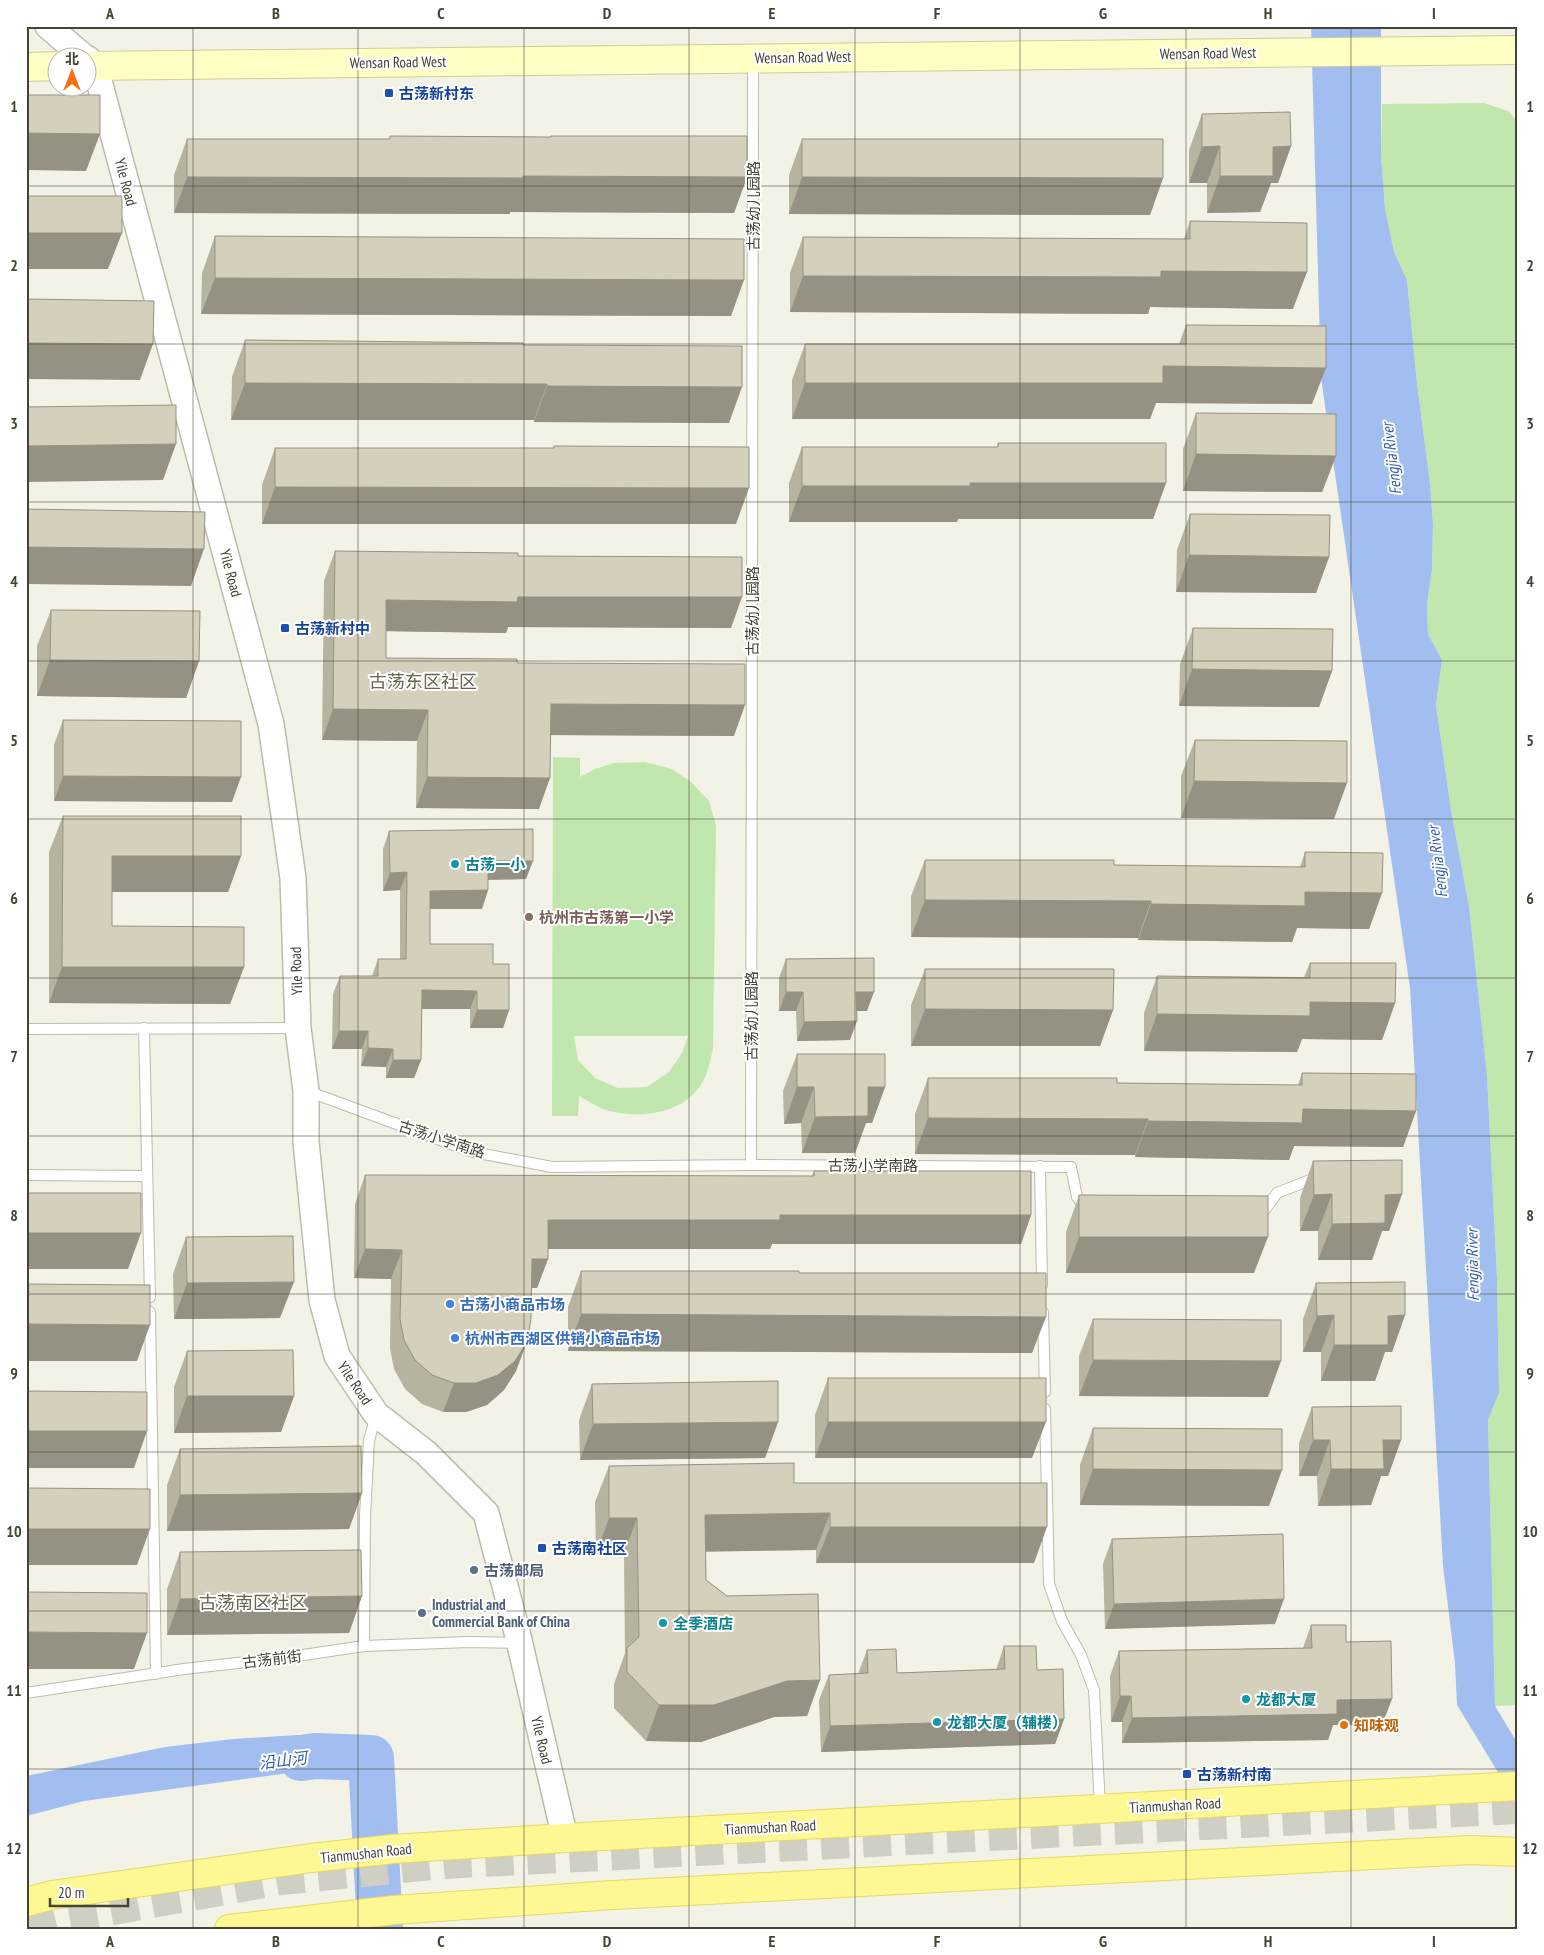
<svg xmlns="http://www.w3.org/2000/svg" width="1544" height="1955" font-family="'PT Sans Narrow','Noto Sans SC',sans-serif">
  <rect width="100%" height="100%" fill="#f3f2e6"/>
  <path fill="#c1e7af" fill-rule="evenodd" d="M1484 103 1508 111 1518 122V1705L1495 1706 1488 1420 1499 1393 1497 1278 1487 1075 1469 906 1451 810 1436 705 1442 660 1428 634 1427 605 1432 569 1433 524 1430 484 1417 383 1407 280 1394 252 1385 208 1381 155 1382 104Z
    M553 757 580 758V777L595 769 614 763 645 762 672 769 691 782 709 801 716 825 713 1049C711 1057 709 1067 706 1075 690 1114 642 1120 606 1110 597 1107 587 1100 579 1096L578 1116H552ZM574 1036H688L682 1053 669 1072 647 1087 618 1088 595 1078 578 1060Z"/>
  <path fill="#a2bef0" d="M1311 26H1381V155L1385 208 1394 252 1407 280 1417 383 1430 484 1433 524 1432 569 1427 605 1428 634 1442 660 1436 705 1451 810 1469 906 1487 1075 1497 1278 1499 1393 1488 1420 1495 1706 1518 1744V1805L1457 1705 1455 1663 1443 1566 1410 988 1321 378Z
    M297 1735 365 1739 362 1771 335 1768 296 1772 84 1801 26 1816V1776L165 1747 233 1739Z"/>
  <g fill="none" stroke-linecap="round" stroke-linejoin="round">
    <path stroke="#a2bef0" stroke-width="46" d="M301 1758 315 1756 371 1758 380 1929"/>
    <path stroke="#d0cfc3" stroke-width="28" stroke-dasharray="28 14" stroke-linecap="butt" d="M29 1929 63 1920 281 1881 444 1865 1518 1810"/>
    <g stroke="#bebca9" stroke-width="12">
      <path id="service" d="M144 1028 150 1297
        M26 1029 298 1028
        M307 1091 473 1152 552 1167 751 1165 1071 1167 1077 1197 1085 1208
        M751 1165 753 61
        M1040 1166 1042 1285
        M26 1175 147 1176
        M1261 1215 1277 1193 1310 1180 1318 1179
        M150 1312 156 1674
        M1043 1312 1045 1392
        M1045 1409 1049 1584 1062 1621 1081 1655 1094 1690 1100 1807
        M364 1646 365 1516 369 1440 376 1416
        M26 1693 184 1669 290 1657 364 1646 468 1642 519 1643"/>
    </g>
    <g stroke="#bebca9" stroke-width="28">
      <path id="tertiary" d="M48 26 85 58
        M88 59 95 66 271 724 293 878 298 1028 306 1091V1142L322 1300 337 1356 376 1414 426 1453 486 1513 518 1636 565 1838"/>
    </g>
    <g stroke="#d0ce94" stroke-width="30">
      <path id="secondary" d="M88 66 1518 50
        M26 67 58 66"/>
    </g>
    <g stroke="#e4da64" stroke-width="30">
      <path id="primary" d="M26 1902 52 1895 311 1858 393 1849 565 1838 1518 1786
        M229 1929 394 1910 613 1895 1470 1850 1518 1852"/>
    </g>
    <use href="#service" stroke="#fff" stroke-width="10"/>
    <use href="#tertiary" stroke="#fff" stroke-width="25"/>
    <use href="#secondary" stroke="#fefec5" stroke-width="28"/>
    <use href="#primary" stroke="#fef894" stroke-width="28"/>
  </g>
  <path fill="#b7b3a1" d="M1202 114 1291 146 1278 183H1271L1260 212 1207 213V183H1189V150Z
    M390 136 551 137V136L747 177 734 213 510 212V214L174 213V175L187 139H389Z
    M802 139 1163 178 1150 215 789 214V175Z
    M1190 221 1293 309 1150 307 1148 314 790 312V273L803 237 1184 239Z
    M215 236 731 316 201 314 202 273Z
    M1186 325 1312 404 1156 403 1150 419H792V380L805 344H1179Z
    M245 340 523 345 729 423 534 422V420H231L232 377Z
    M1196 413 1336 456 1322 492 1183 491V449Z
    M998 443 1166 483 1153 519H958L957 522H789V483L802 447H997Z
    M554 446 736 524H262V485L275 448H553Z
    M1190 514 1329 557 1316 593 1176 592 1177 550Z
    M335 551 518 556 731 628 508 627 506 633 386 631V658L517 663 734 736 551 735 539 809 416 808 417 741 322 740 324 581Z
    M51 610 199 661 186 698 37 696V646Z
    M1193 628 1332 671 1319 707 1179 706 1180 664Z
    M63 720 232 802 54 801V745Z
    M1195 740 1334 819 1181 818V776Z
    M63 816 241 856 228 892H112V926L244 967 230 1004 49 1003V852Z
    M389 831 526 879 488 880V890L482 909H430V944L493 964 509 1010 503 1028H470V1009H422L421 1060 414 1078H386V1067L361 1066 362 1049H332L333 994 340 976H372L378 959H400V890L383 891V849Z
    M1305 852 1382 893 1369 929 1297 928 1292 942 1138 940V938L911 937V896L925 860 1114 865 1300 867Z
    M786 959 867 1011H857L850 1040 797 1041 796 1011H779V978Z
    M1310 963 1395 1003 1382 1040 1302 1039 1297 1052 1144 1051V1013L1157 976 1304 977Z
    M925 969 1113 1010 1100 1046H911V1005Z
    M797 1054 885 1087 872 1123H866L855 1153H802L801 1123 784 1124 783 1091Z
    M1302 1073 1416 1111 1403 1147 1294 1146 1289 1160 1135 1157V1155L915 1154V1114L928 1078 1117 1083 1298 1085Z
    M1313 1161 1402 1194 1389 1231H1382L1372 1260H1318V1231H1300V1198Z
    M814 1171 1031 1215 1021 1244H772L770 1249H548V1259L537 1288H531L516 1371 504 1390 487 1405 466 1412H443L422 1404 405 1389 394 1369 390 1348 391 1279 354 1278 355 1204 365 1175 812 1176Z
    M1079 1195 1254 1273H1066V1232Z
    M186 1237 280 1318 174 1319 173 1274Z
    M581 1271 799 1273 1032 1353 568 1351V1307Z
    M1316 1283 1405 1315 1392 1352H1385L1375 1381H1321V1352H1303V1319Z
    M1093 1319 1268 1397 1079 1396V1356Z
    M187 1351 294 1396 281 1432 174 1433V1387Z
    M828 1378 1032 1458H815V1415Z
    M592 1384 778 1422 765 1458 580 1460 579 1420Z
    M1312 1407 1401 1440 1388 1476H1381L1371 1505 1318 1506 1317 1476H1299V1443Z
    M1093 1428 1269 1506 1080 1505V1465Z
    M180 1449 362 1493 349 1529 167 1531V1485Z
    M609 1466 794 1483 1034 1563H816V1550L705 1551 706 1580 820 1680 807 1716 774 1717 701 1742 646 1741 614 1708V1684L625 1653 624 1554H596L595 1502Z
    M1112 1539 1275 1624 1105 1629 1103 1564Z
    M180 1552 362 1596 349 1633 167 1635V1589Z
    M1311 1625 1346 1642 1382 1725H1333L1328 1740 1122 1743V1722H1111L1110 1676 1119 1651 1303 1648Z
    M1004 1646 1037 1670 1064 1719 1055 1744 821 1752 819 1700 829 1675 858 1674 867 1650 897 1673 996 1670Z"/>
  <path fill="#959283" d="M26 133 100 134 86 171 26 170Z
    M1220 146 1207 183H1189L1202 147Z
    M1291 146 1278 183H1271L1260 212 1207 213 1220 176 1273 147Z
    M523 176 747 177 734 213 510 212V214L174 213 187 177Z
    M802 177 1163 178 1150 215 789 214Z
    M26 233H122L108 269H26Z
    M1161 271 1307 272 1293 309 1150 307 1148 314 790 312 803 276Z
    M215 278 744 280 731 316 201 314Z
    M26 343 153 344 140 380 26 379Z
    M1163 366 1326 368 1312 404 1156 403 1150 419H792L805 383Z
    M245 383 547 384 534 420H231Z
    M547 386 742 387 729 423 534 422Z
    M176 444 163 480 26 482V446Z
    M1196 454 1336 456 1322 492 1183 491Z
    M970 483H1166L1153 519H958L957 522H789L802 486Z
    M275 487 749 488 736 524H262Z
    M26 547 204 549 191 586 26 584Z
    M1189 555 1329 557 1316 593 1176 592Z
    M518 597H742L731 628 508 627 506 633 375 631 386 600Z
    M50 660 199 661 186 698 37 696Z
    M1192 669 1332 671 1319 707 1179 706Z
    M551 704 745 705 734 736 540 735Z
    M333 709 428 710 417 741 322 740Z
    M63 776 241 777 232 802 54 801Z
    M427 777 550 778 539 809 416 808Z
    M1194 781 1347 783 1334 819 1181 818Z
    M112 856H241L228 892H99Z
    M488 861H533L526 879 481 880Z
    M407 872 400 890 383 891 390 873Z
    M488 890 482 909H424L430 891Z
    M1305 892 1382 893 1369 929 1297 928 1292 942 1138 940 1151 904Z
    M925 900 1151 901 1138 938 911 937Z
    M62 967H244L230 1004 49 1003Z
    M422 990 477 991 470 1009H415Z
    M786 992H803L796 1011H779Z
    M856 992H874L867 1011H849Z
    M1310 1002 1395 1003 1382 1040 1302 1039 1297 1052 1144 1051 1157 1014Z
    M925 1009 1113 1010 1100 1046H911Z
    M477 1010H509L503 1028H470Z
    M857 1021 850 1040 797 1041 804 1022Z
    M339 1031H368L362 1049H332Z
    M368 1048 393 1049 386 1067 361 1066Z
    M393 1060H421L414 1078H386Z
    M797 1087H814L801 1123 784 1124Z
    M868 1087H885L872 1123H866L855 1153H802L815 1117Z
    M1303 1109 1416 1111 1403 1147 1294 1146 1289 1160 1135 1157 1148 1121Z
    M928 1118 1148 1119 1135 1155 915 1154Z
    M1332 1194 1318 1231H1300L1314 1195Z
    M1402 1194 1389 1231H1382L1372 1260H1318L1332 1224 1385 1195Z
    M780 1215H1031L1021 1244H772L770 1249H537L548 1220Z
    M26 1233H141L128 1269H26Z
    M1079 1237H1268L1254 1273H1066Z
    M365 1249 402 1250 391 1279 354 1278Z
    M532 1259H548L537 1288H521Z
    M294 1282 280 1318 174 1319 187 1283Z
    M581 1314 1046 1317 1032 1353 568 1351Z
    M1334 1315 1321 1352H1303L1317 1316Z
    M1405 1315 1392 1352H1385L1375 1381H1321L1334 1345 1388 1316Z
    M26 1324 150 1325 137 1361H26Z
    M527 1342 516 1371 504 1390 487 1405 466 1412H443L454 1383Z
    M1093 1360 1281 1361 1268 1397 1079 1396Z
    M187 1396H294L281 1432 174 1433Z
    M778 1422 765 1458 580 1460 593 1424Z
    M828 1422H1046L1032 1458H815Z
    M26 1431H147L134 1468H26Z
    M1313 1440H1330L1317 1476H1299Z
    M1383 1440H1401L1388 1476H1381L1371 1505 1318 1506 1331 1469Z
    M1093 1469 1282 1470 1269 1506 1080 1505Z
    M362 1493 349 1529 167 1531 180 1495Z
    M830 1513 816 1550 692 1552 705 1515Z
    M609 1518H637L624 1554H596Z
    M830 1527H1047L1034 1563H816Z
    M26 1529H150L137 1565H26Z
    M362 1596 349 1633 167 1635 180 1599Z
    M1284 1599 1275 1624 1105 1629 1114 1604Z
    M26 1632 147 1633 134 1669H26Z
    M820 1680 807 1716 774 1717 701 1742 646 1741 659 1705 787 1681Z
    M1120 1696H1131L1122 1722H1111Z
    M1392 1699 1382 1725H1333L1328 1740 1122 1743 1132 1718 1337 1700Z
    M1064 1719 1055 1744 821 1752 830 1726Z"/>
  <path fill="#d5d0bb" stroke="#959283" d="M26 95H100V134L26 133Z
    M1290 112 1291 146 1273 147V176H1220V146L1202 147V114Z
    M390 136 551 137V136H747V177L523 176V178L187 177V139H390Z
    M802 139H1163V178L802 177Z
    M26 196H122V233H26Z
    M1190 221 1307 223V272L1161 271V277L803 276V237L1190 239Z
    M215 236 744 239V280L215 278Z
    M26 299 154 301 153 344 26 343Z
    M1186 325 1326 326V368L1163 366V383H805V344H1186Z
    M245 340 523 343V345L742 346V387L547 386V384L245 383Z
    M176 405V444L26 446V407Z
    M1196 413 1336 414V456L1196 454Z
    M998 443H1166V483H970V486H802V447H998Z
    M554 446 749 447V488L275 487V448H554Z
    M26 509 205 512 204 549 26 547Z
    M1190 514 1330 515 1329 557 1189 555Z
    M335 551 518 553V556L742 557V597H518L517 602 386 600V658L517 659V663L745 664V705L551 704 550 778 427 777 428 710 333 709Z
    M51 610 200 611 199 661 50 660Z
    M1193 628 1333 629 1332 671 1192 669Z
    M63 720 241 721V777L63 776Z
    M1195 740 1347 741V783L1194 781Z
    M63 816H241V856H112V926L244 927V967H62Z
    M533 829V861H488V890L430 891V944H493V964H509V1010H477V991L422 990 421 1060H393V1049L368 1048V1031H339L340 976H378V959H406L407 872 390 873 389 831Z
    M1305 852 1383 853 1382 893 1305 892V906L1151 904V901L925 900V860H1114V865L1305 867Z
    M874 958V992H856L857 1021 804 1022 803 992H786V959Z
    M1310 963H1396L1395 1003 1310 1002V1016L1157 1014V976L1310 978Z
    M925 969H1114L1113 1010 925 1009Z
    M797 1054H885V1087H868V1116L815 1117 814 1087H797Z
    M1302 1073 1416 1074V1111L1303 1109 1302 1123 1148 1121V1119L928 1118V1078H1117V1083L1302 1085Z
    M1402 1160V1194L1385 1195V1223L1332 1224V1194L1314 1195 1313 1161Z
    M814 1171H1031V1215H780V1220H548V1259H532L531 1319 527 1342 515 1361 498 1375 476 1383H454L432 1375 415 1360 404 1340 400 1319 402 1250 365 1249V1175L814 1176Z
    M26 1193H141V1233H26Z
    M1079 1195 1268 1196V1237H1079Z
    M293 1236 294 1282 187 1283 186 1237Z
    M581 1271H799V1273H1046V1317L581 1314Z
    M1405 1282V1315L1388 1316V1345H1334V1315L1317 1316 1316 1283Z
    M26 1284 150 1285V1325L26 1324Z
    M1093 1319 1281 1320V1361L1093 1360Z
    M293 1350 294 1396H187V1351Z
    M828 1378H1046V1422H828Z
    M778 1381V1422L593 1424 592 1384Z
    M26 1391 147 1392V1431H26Z
    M1401 1406V1440H1383L1384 1469H1331L1330 1440H1313L1312 1407Z
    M1093 1428 1282 1429V1470L1093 1469Z
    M361 1446 362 1493 180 1495V1449Z
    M794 1463V1483H1047V1527H830V1513L705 1515 706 1580 727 1596 818 1594 820 1680 787 1681 714 1705H659L627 1672V1648L639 1637 637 1518H609V1466Z
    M26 1488 150 1489V1529H26Z
    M1283 1534 1284 1599 1114 1604 1112 1539Z
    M361 1550 362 1596 180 1599V1552Z
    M26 1592 147 1593V1633L26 1632Z
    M1311 1625H1346V1642L1391 1641 1392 1699 1337 1700V1714L1132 1718 1131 1696H1120L1119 1651 1312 1648Z
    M1004 1646H1036L1037 1670 1063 1669 1064 1719 830 1726 829 1675 868 1673 867 1650 896 1649 897 1673 1005 1669Z"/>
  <path fill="none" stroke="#464335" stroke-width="1" stroke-opacity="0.55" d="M193 26V1929M358 26V1929M524 26V1929M689 26V1929M855 26V1929M1020 26V1929M1186 26V1929M1351 26V1929M26 186H1518M26 344H1518M26 502H1518M26 661H1518M26 819H1518M26 978H1518M26 1136H1518M26 1294H1518M26 1452H1518M26 1611H1518M26 1769H1518"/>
  <g fill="#1a4fb4" stroke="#fff" stroke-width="2">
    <rect x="384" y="88" width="10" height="10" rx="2.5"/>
    <rect x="280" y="623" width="10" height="10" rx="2.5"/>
    <rect x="537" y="1543" width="10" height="10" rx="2.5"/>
    <rect x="1182" y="1769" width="10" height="10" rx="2.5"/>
  </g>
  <g fill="#0f9aa8" stroke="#fff" stroke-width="2">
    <circle cx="455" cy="864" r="5"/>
    <circle cx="663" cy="1623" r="5"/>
    <circle cx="1246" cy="1699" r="5"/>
    <circle cx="937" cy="1722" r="5"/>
  </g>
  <circle fill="#8d6e63" stroke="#fff" stroke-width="2" cx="529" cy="917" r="5"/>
  <g fill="#3f7fe0" stroke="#fff" stroke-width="2">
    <circle cx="450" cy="1304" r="5"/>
    <circle cx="455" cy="1338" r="5"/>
  </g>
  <g fill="#5c6f8a" stroke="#fff" stroke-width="2">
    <circle cx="474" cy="1570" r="5"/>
    <circle cx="422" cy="1613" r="5"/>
  </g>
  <circle fill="#e8710a" stroke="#fff" stroke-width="2" cx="1344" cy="1725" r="5"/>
  <g text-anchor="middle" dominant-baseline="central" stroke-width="4" stroke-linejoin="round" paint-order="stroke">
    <g font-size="15" fill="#464335" stroke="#fff">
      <text transform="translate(1208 53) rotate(-1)">Wensan Road West</text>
      <text transform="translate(803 57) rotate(-1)">Wensan Road West</text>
      <text transform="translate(398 62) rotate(-1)">Wensan Road West</text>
      <text transform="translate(126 182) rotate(75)">Yile Road</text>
      <text transform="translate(753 206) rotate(-90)">古荡幼儿园路</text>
      <text transform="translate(231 573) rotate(75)">Yile Road</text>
      <text transform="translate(752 611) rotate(-90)">古荡幼儿园路</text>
      <text transform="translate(296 971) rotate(-92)">Yile Road</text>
      <text transform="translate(751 1016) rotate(-90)">古荡幼儿园路</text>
      <text transform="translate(442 1139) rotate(18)">古荡小学南路</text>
      <text x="873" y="1165">古荡小学南路</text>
      <text transform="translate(355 1383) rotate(56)">Yile Road</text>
      <text transform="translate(272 1659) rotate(-7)">古荡前街</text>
      <text transform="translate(542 1740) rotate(77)">Yile Road</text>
      <text transform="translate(1175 1805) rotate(-3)">Tianmushan Road</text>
      <text transform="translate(770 1827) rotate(-3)">Tianmushan Road</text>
      <text transform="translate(366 1853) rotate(-6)">Tianmushan Road</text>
    </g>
    <g font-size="15" font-weight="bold" fill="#164399" stroke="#fff" text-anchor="start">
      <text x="399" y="93">古荡新村东</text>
      <text x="295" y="628">古荡新村中</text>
      <text x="552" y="1548">古荡南社区</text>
      <text x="1197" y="1774">古荡新村南</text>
    </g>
    <g font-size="15" font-weight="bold" fill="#0d838f" stroke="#fff" text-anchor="start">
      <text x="465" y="864">古荡一小</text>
      <text x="673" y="1623">全季酒店</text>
      <text x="1256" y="1699">龙都大厦</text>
      <text x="947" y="1722">龙都大厦（辅楼）</text>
    </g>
    <g font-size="15" font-weight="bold" fill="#785e54" stroke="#fff" text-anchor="start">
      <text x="539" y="917">杭州市古荡第一小学</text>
    </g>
    <g font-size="15" font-weight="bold" fill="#366cbe" stroke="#fff" text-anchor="start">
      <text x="460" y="1304">古荡小商品市场</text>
      <text x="465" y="1338">杭州市西湖区供销小商品市场</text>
    </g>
    <g font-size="15" font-weight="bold" fill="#4e5e75" stroke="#fff" text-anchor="start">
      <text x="484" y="1570">古荡邮局</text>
      <text x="432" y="1604">Industrial and<tspan x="432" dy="17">Commercial Bank of China</tspan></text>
    </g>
    <g font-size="15" font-weight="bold" fill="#c56008" stroke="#fff" text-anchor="start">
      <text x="1354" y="1725">知味观</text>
    </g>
    <g font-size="16" font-style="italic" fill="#2e5cb2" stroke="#fff">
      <text transform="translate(1391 459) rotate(-97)">Fengjia River</text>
      <text transform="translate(1437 862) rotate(-97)">Fengjia River</text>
      <text transform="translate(1472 1265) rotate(-91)">Fengjia River</text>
      <text transform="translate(283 1760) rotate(-7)">沿山河</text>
    </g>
    <g font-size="18" fill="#69644c" stroke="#fff">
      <text x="423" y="681">古荡东区社区</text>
      <text x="253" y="1602">古荡南区社区</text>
    </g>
  </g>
  <rect width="1544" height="1955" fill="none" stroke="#ffffff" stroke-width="55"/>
  <g transform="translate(72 72)"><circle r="24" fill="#ffffff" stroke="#b5b4ae"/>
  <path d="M0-4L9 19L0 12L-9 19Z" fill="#fa6c16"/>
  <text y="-8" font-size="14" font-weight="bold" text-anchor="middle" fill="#464335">北</text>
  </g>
  <path d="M50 1898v8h78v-8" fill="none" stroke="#464335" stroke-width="2.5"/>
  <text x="58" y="1898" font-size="15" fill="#464335" stroke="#ffffff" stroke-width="4" paint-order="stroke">20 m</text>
  <rect x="28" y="28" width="1488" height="1900" fill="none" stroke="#464335" stroke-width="2"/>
  <g font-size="16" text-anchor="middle" font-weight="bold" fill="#464335">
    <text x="110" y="19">A</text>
    <text x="276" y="19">B</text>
    <text x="441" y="19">C</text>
    <text x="607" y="19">D</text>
    <text x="772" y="19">E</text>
    <text x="937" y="19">F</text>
    <text x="1103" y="19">G</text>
    <text x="1268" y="19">H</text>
    <text x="1434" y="19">I</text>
    <text x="14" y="112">1</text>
    <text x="1530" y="112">1</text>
    <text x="14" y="271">2</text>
    <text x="1530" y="271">2</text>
    <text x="14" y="429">3</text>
    <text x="1530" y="429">3</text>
    <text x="14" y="587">4</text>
    <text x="1530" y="587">4</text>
    <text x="14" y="746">5</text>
    <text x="1530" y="746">5</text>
    <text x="14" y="904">6</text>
    <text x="1530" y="904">6</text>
    <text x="14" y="1062">7</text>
    <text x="1530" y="1062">7</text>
    <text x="14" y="1221">8</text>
    <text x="1530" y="1221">8</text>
    <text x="14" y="1379">9</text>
    <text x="1530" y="1379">9</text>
    <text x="14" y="1537">10</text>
    <text x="1530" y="1537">10</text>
    <text x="14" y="1696">11</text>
    <text x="1530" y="1696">11</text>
    <text x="14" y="1854">12</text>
    <text x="1530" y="1854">12</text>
    <text x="110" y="1947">A</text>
    <text x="276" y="1947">B</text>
    <text x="441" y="1947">C</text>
    <text x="607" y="1947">D</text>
    <text x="772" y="1947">E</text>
    <text x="937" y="1947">F</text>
    <text x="1103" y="1947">G</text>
    <text x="1268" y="1947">H</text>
    <text x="1434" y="1947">I</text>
  </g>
</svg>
